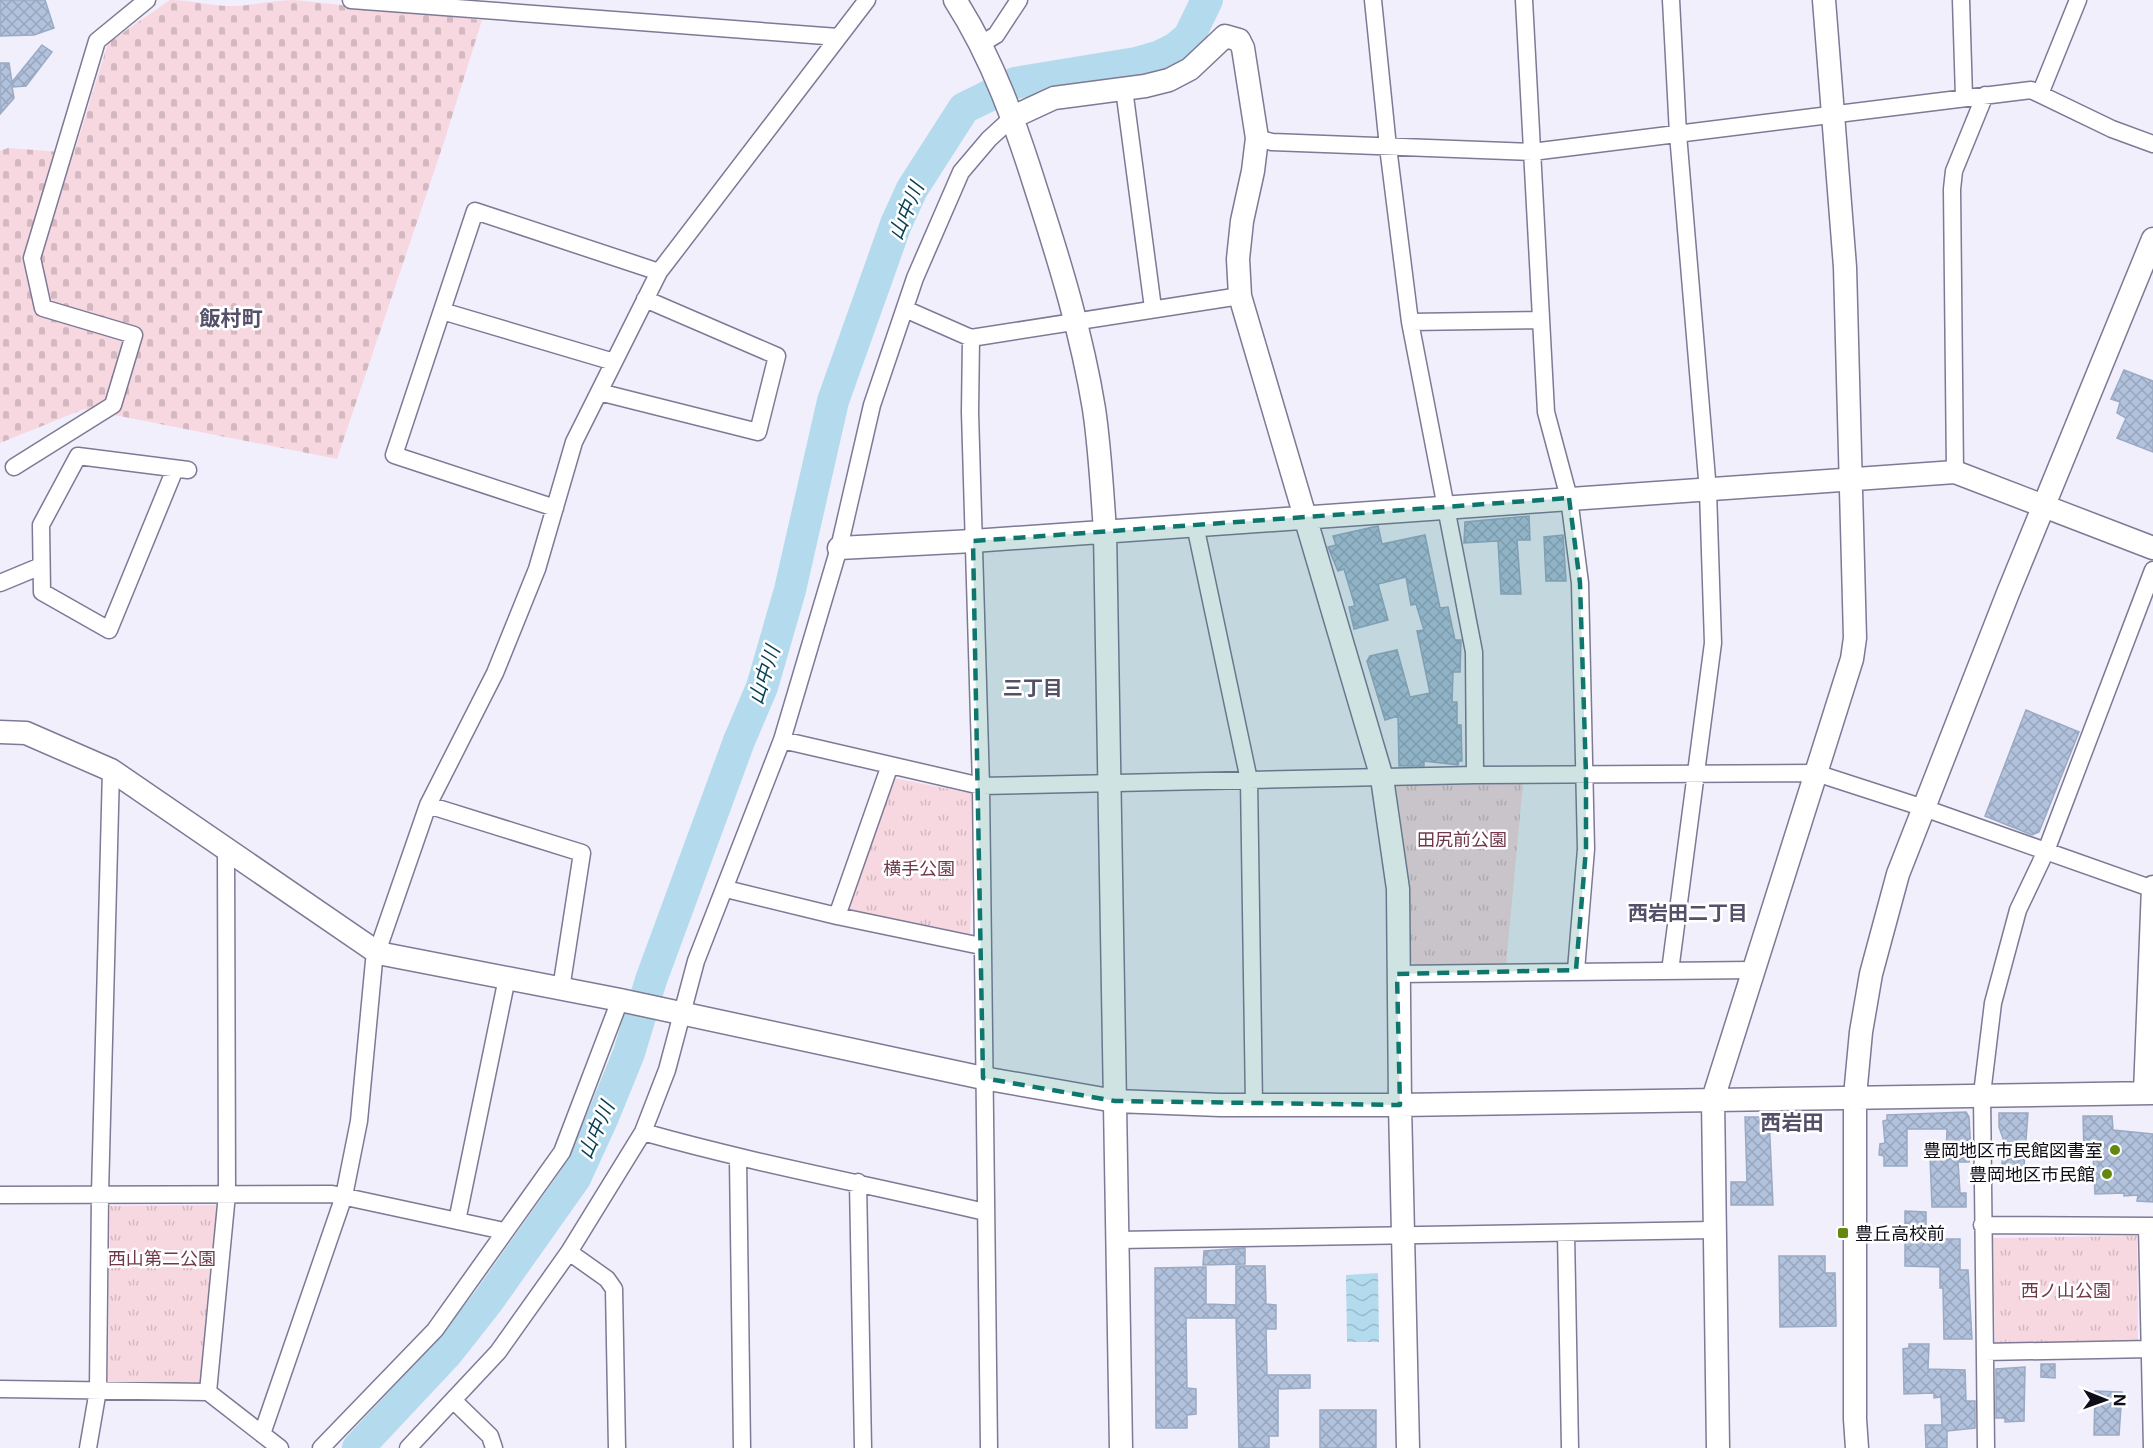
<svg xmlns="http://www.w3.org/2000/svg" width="2153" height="1448" font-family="Inter,'Noto Sans JP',sans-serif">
  <defs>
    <pattern id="cemetery-stones" width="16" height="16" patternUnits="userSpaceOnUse" patternTransform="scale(1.5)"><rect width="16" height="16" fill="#f7d8e0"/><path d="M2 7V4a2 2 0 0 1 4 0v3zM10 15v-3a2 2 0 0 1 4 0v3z" fill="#d3b8bf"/></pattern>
    <pattern id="park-tufts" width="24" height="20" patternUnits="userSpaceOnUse" patternTransform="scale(1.5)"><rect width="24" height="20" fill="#f7d8e0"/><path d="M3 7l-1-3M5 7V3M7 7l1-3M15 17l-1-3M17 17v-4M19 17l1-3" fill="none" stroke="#d3b8bf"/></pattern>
    <pattern id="water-waves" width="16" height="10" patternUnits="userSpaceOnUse" patternTransform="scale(1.5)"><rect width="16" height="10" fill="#b3dbed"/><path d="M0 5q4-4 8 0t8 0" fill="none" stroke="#99bbca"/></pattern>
    <pattern id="building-cross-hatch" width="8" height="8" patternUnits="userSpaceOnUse" patternTransform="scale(1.5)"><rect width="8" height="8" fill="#b2c2dd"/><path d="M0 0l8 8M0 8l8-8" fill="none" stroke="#98a6bd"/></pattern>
  </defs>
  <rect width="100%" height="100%" fill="#f1effc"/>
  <path fill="url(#cemetery-stones)" d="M170 0C190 0 208 5 227 6 249 7 272 0 294 0L482 20 444 142 337 459 84 409 0 443V151L8 148 74 153 108 43Z"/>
  <path fill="url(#park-tufts)" d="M893 778 975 794 970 934 849 909Z
    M1399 783H1523L1506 965H1415L1410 960V886L1396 786Z
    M219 1205 202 1386 108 1384 110 1206Z
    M2137 1236 2138 1342 1995 1344 1993 1238Z"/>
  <path fill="url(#water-waves)" d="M1378 1273 1379 1342H1347L1346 1275Z"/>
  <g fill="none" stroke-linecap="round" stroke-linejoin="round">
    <path stroke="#b3dbed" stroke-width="32" d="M358 1448 447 1353 488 1301 575 1178 603 1117 629 1053 651 980 739 741 762 687 790 590 833 401 896 224 912 189 964 108 1015 83 1136 63 1160 56 1176 48 1189 37 1207 0"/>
  </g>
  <path fill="url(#building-cross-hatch)" stroke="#9aaac4" stroke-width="1.5" d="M0 0H45L54 28 34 35 0 36Z
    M42 45 52 52 26 86 12 87 14 98 0 114V63H9L12 82Z
    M2124 370 2153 381V452L2117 438 2126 418 2117 413 2120 402 2111 399Z
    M1529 516 1530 540H1517L1521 594H1501L1498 541 1464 543 1465 522Z
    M1378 526 1382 544 1425 535 1440 608 1448 607 1455 640H1461L1460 672H1453L1452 702H1457V725H1461L1462 761H1459L1458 765 1424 761V766H1399L1398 716 1385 720 1367 661 1370 656 1397 650 1410 697 1430 693 1417 631 1424 630 1416 604 1411 605 1406 577 1378 584 1388 620 1354 629 1349 607 1355 606 1344 569 1338 571 1328 547 1336 545 1333 536Z
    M1563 535 1566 581H1546L1544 537Z
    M2026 710 2079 732 2039 832 2032 835 1985 816Z
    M1966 1112 1969 1117 1971 1153 1969 1162H1958L1960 1193H1966V1207H1932L1930 1156 1946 1157 1947 1129H1907V1166H1884V1156L1879 1155 1880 1144 1885 1143 1883 1121 1887 1120V1115Z
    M1999 1113H2028L2024 1166H2002L2003 1138 1999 1127Z
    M2083 1116H2112L2113 1130 2153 1134V1202L2137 1201 2138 1195 2124 1196V1193L2095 1194 2093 1154 2084 1155Z
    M1745 1117H1769L1773 1205H1731V1182H1747Z
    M1905 1211 1926 1212V1239H1960V1270H1968L1972 1339H1944L1943 1288H1940V1267L1905 1266Z
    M1245 1248V1264L1203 1265 1204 1251Z
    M1779 1256H1825V1273H1835L1836 1326 1780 1327Z
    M1236 1266H1265L1266 1304 1276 1305V1329H1266L1267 1375H1310V1388L1278 1389V1436H1269V1448H1239L1236 1318H1186L1187 1388 1196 1389V1414L1187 1415V1428H1156L1155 1268 1206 1267V1304L1236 1305Z
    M1909 1344H1929L1928 1369 1965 1370 1966 1401H1975V1428L1947 1431V1448H1926L1925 1425H1942L1941 1397 1934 1398V1393L1904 1394 1903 1349 1909 1348Z
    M2041 1364H2055V1378L2041 1377Z
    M2025 1367 2024 1421 2005 1422V1418H1996V1369Z
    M2095 1391 2122 1392 2119 1435H2094Z
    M1320 1410H1376V1448H1320Z"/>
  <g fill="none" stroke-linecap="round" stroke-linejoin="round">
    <g stroke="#7e7995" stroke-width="19">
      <path id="street" d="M351 0 838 37
        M1373 0 1388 147 1410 322 1474 652 1475 775
        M1524 0 1546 412 1569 498 1580 583 1586 849 1576 970
        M1961 0 1964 97
        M981 44 996 35 1019 0
        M1124 89 1153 308
        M2040 94 2078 0
        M1257 138 1272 142 1532 152 2031 90 2112 129 2153 144
        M905 309 971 338 1240 296
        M442 311 614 362
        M1410 322 1541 320
        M971 338 970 412 981 786 989 1448
        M599 392 758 432 777 356 645 299
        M14 467 113 405 134 335 43 308 32 258 97 41 147 0
        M175 469 109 630 42 592 41 525 78 456 188 470
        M1955 472 1952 189 1954 171 1985 95
        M555 508 394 455 475 211 659 272
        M1195 525 1249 780 1254 1105
        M0 583 41 566
        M782 740 981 786 1475 775 1816 773 1924 808 2153 889
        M428 805 582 853 561 989
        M726 889 837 916 981 946
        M837 916 890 765
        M1670 971 1713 643 1708 491 1678 134 1671 0
        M1397 974 1753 970
        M643 1132C756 1164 871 1185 985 1212
        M738 1159 742 1448
        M858 1182 863 1448
        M0 1195 332 1194 504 1231
        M457 1221 507 978
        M1982 1225 2153 1226
        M2147 1226 2152 1448
        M1566 1233 1570 1448
        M1118 1240 1714 1230
        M569 1252 607 1279 614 1289 617 1448
        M1985 1352 2151 1349
        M0 1389 208 1392 280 1448
        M208 1392 227 1194 226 850
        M454 1401 490 1436 494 1448
        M262 1434 344 1196 359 1121 374 961 428 805 495 673 537 569 574 442 659 272 867 0
        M88 1448 98 1390 100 1194 111 770
        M321 1448 435 1330 562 1152 620 1000
        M408 1448 498 1352 569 1252 643 1132 667 1070 696 961 782 740 839 548 872 405 915 278 961 172 989 139 1013 117
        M1986 1448 1982 1094 1993 1003 2018 910 2046 851 2153 570"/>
    </g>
    <g stroke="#7e7995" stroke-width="25">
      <path id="secondary" d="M955 0C993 59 1016 125 1037 192 1060 263 1082 335 1094 409 1100 449 1102 490 1105 531L1121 1448
        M1013 117 1054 98 1145 86 1169 80 1190 69 1225 36 1239 40 1243 48 1257 138 1253 171 1242 221 1238 259 1240 296 1382 778 1398 889 1400 1105 1408 1448
        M839 548 973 541 1955 472 2153 548
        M0 732 26 733 111 770 378 953 620 1000 983 1078 1115 1101 1220 1105H1400L2153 1093
        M2145 1093 2153 887
        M1718 1448 1713 1099 1852 659 1855 638 1845 267 1824 0
        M1857 1448 1855 1419V1096L1861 1032 1871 974 1898 874 2008 593 2153 239"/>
    </g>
    <use href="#street" stroke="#fff" stroke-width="16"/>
    <use href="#secondary" stroke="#fff" stroke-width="22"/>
  </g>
  <path fill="#0f766e" fill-opacity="0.2" stroke="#0f766e" stroke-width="4.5" stroke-dasharray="12 8" stroke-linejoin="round" d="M1569 498 1580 583 1586 775V849L1576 970 1397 974 1400 1105 1115 1101 983 1078 973 541Z"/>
  <g fill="#63880d" stroke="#fff" stroke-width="2">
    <circle cx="2115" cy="1150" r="6"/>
    <circle cx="2107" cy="1174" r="6"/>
    <rect x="1837" y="1227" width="12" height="12" rx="3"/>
  </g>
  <g text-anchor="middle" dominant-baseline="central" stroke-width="5" stroke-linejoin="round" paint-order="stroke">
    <g font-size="18" fill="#6f394b" stroke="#fff">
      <text x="1462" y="839">田尻前公園</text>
      <text x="919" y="868">横手公園</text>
      <text x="162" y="1258">西山第二公園</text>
      <text x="2066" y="1290">西ノ山公園</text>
    </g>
    <g font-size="18" fill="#0f0d17" stroke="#fff" text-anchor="end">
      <text x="2103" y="1150">豊岡地区市民館図書室</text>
      <text x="2095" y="1174">豊岡地区市民館</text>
      <text x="1855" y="1233" text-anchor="start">豊丘高校前</text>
    </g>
    <g font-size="20" font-style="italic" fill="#063f52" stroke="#fff">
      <text transform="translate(906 211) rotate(-67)">山中川</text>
      <text transform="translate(764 675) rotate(-72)">山中川</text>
      <text transform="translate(596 1130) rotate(-66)">山中川</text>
    </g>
    <g font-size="20" font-weight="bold" fill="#55506a" stroke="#fff">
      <text x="1033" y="688">三丁目</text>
      <text x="1688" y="913">西岩田二丁目</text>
    </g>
    <g font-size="21" font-weight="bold" fill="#55506a" stroke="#fff">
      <text x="231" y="318">飯村町</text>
      <text x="1792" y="1122">西岩田</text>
    </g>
  </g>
  <g transform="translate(2105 1400) rotate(91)" stroke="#ffffff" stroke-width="4.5" paint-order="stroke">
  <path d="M0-4.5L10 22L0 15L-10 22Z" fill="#0f0d17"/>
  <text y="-9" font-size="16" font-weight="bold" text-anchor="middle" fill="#0f0d17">N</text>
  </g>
</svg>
